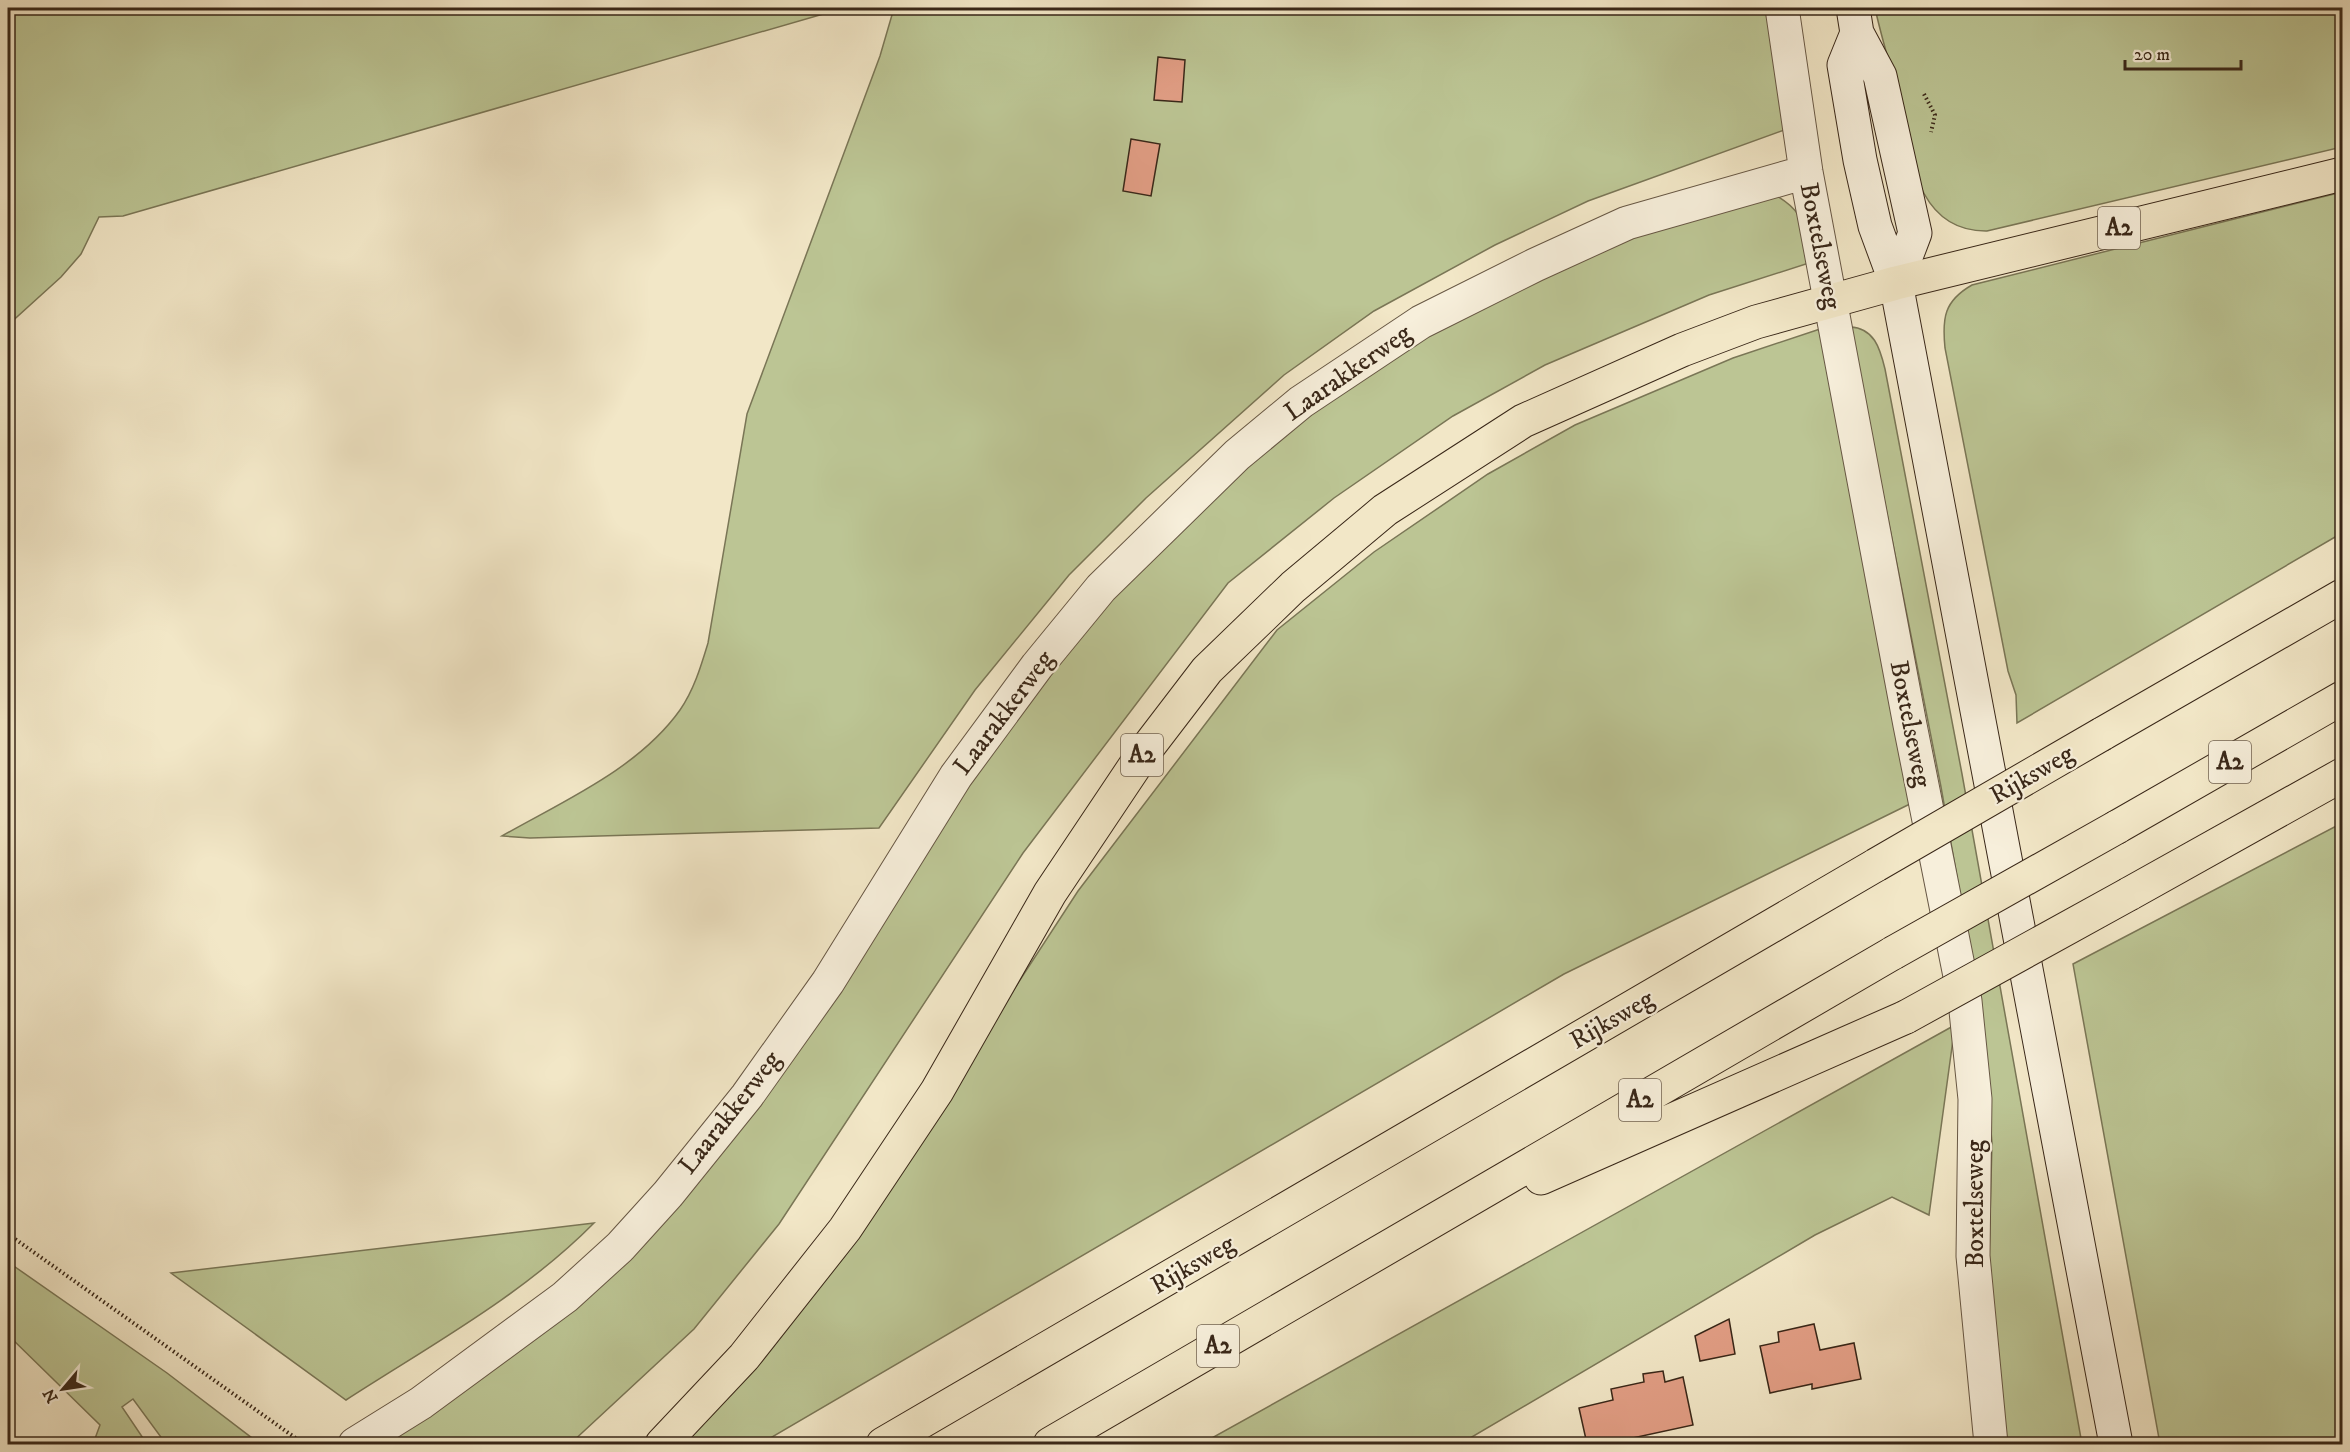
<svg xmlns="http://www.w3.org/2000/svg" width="2350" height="1452" font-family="'IM FELL DW Pica',serif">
  <rect width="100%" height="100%" fill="#f2e7c7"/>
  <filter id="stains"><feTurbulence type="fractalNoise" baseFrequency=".00333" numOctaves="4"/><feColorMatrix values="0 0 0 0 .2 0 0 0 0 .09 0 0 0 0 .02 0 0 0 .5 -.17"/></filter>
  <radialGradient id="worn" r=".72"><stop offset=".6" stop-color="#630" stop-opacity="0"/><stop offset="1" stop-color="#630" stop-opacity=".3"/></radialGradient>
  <path fill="#bcc594" stroke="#7a7656" stroke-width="1.5" d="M8 8H844L123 216 99 217 81 254 61 277 8 325Z
    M894 8H1767L1787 129 1588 201 1495 245 1374 311 1284 375 1146 498 1069 575 975 690 879 828 530 838 502 836C563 801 638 769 680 710 694 690 701 666 708 643L747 414 880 56Z
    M1875 8H2342V147L1987 231C1913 232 1909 147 1897 92 1890 64 1881 36 1875 8Z
    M1768 191C1807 211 1802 223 1809 263L1709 295 1545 365 1453 416 1334 498 1228 583 1023 853 779 1224 694 1329 570 1444H378L592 1287 1102 604 1176 529 1311 410 1398 349 1606 242Z
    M2342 192V533L2017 723 2016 695 2008 671 1945 348C1942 318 1944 301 1972 285Z
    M1850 327C1874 328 1880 348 1885 369L1962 774 2082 1444H2007L1989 1256 1992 1143 1981 1012 1941 787Z
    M1820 329 1918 800 1564 974 760 1444H680L753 1365 844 1257 925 1136 988 1029 1078 891 1277 630 1374 552 1488 474 1575 425 1733 358Z
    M2342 823V1444H2160L2073 964Z
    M1955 1025 1929 1215 1892 1197 1815 1235 1460 1444H1201Z
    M594 1223C523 1295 431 1345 346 1400L171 1273Z
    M8 1262 167 1373 260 1444H166L133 1399 122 1407 147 1444H93L100 1425 8 1335Z"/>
  <path fill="#e29e85" stroke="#392718" stroke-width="1.5" d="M1158 57 1185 60 1182 102 1154 100Z
    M1131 139 1160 144 1151 196 1123 191Z
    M1729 1319 1735 1354 1700 1361 1695 1336Z
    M1814 1324 1820 1350 1854 1343 1861 1379 1812 1389V1384L1770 1393 1760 1346 1779 1342 1778 1332Z
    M1663 1371 1665 1382 1683 1377 1693 1425 1605 1444H1587L1579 1408 1613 1400 1611 1389 1644 1382 1643 1374Z"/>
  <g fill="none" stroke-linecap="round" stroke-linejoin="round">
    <g stroke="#675744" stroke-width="35">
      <path id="street" d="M1782 8 1806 172 1910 725 1965 1001 1975 1099 1973 1256 1991 1444
        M355 1444 421 1403 565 1297 620 1247 668 1194 747 1096 828 982 956 776 1037 666 1101 588 1237 455 1301 402 1421 322 1535 265 1627 223 1806 172"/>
    </g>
    <g stroke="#392718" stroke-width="35">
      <path id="secondary" d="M1853 8 1857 33 1880 76 1915 233 1896 283
        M1857 33 1844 65 1860 160 1875 226 1896 283 2116 1444"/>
    </g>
    <g stroke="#392718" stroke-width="35">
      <path id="highway" d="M2102 734 2342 596
        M2117 827 2342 698
        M2129 894 2342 775
        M1541 1178 1906 1017
        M662 1444 744 1357 845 1229 937 1091 1050 893 1145 751 1207 670 1293 587 1385 510 1523 421 1682 350 1756 322 1896 283 2342 174
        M883 1444 1876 865
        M1050 1444 1893 953"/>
    </g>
    <path stroke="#392718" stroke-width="4" stroke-dasharray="1.5 3" stroke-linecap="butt" d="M1924 94 1935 115 1931 132
      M8 1234 304 1444"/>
    <use href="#street" stroke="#f7efdb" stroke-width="33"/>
    <use href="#secondary" stroke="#f7efdb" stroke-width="33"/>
    <use href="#highway" stroke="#f2e7c7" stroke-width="33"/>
    <g stroke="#392718" stroke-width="35" stroke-linecap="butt">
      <path id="highway-bridge" d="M1876 865 2102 734
        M1893 953 2117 827
        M1906 1017 2129 894"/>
    </g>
    <use href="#highway-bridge" stroke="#f2e7c7" stroke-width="33"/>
  </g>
  <g text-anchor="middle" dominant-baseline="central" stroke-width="4.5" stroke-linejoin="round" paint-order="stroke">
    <g fill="#f7efdb" stroke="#726352" stroke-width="1.5">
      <rect x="2098" y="207" width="42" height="42" rx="4.5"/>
      <rect x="1121" y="734" width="42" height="42" rx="4.5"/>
      <rect x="2209" y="741" width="42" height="42" rx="4.5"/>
      <rect x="1619" y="1079" width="42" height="42" rx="4.5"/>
      <rect x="1197" y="1325" width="42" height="42" rx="4.5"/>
    </g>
    <g font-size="24" font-weight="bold" fill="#392718">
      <text x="2119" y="228">A2</text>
      <text x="1142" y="755">A2</text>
      <text x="2230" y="762">A2</text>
      <text x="1640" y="1100">A2</text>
      <text x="1218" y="1346">A2</text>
    </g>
    <g font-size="26" fill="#392718" stroke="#f7efdb">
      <text transform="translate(1820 246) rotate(79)">Boxtelseweg</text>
      <text transform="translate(1348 373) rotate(-35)">Laarakkerweg</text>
      <text transform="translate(1004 713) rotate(-53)">Laarakkerweg</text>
      <text transform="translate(1910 724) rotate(79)">Boxtelseweg</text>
      <text transform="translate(2032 775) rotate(-30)">Rijksweg</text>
      <text transform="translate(1612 1020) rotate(-30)">Rijksweg</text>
      <text transform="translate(730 1113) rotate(-52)">Laarakkerweg</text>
      <text transform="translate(1975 1204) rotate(-90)">Boxtelseweg</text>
      <text transform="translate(1193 1265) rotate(-30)">Rijksweg</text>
    </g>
  </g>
  <rect width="2350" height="1452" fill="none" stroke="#f2e7c7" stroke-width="30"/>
  <rect x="9" y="9" width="2332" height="1434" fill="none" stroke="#392718" stroke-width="3"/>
  <rect x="15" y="15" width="2320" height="1422" fill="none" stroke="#392718" stroke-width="1.5"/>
  <g transform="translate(63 1389) rotate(241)" stroke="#f7efdb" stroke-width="4.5" paint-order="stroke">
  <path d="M0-4.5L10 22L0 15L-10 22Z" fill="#392718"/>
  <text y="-9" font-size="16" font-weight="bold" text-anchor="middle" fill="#392718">N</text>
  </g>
  <path d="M2125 60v9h116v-9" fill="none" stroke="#392718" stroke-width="3"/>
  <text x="2134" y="60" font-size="18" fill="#392718" stroke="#f7efdb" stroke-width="4.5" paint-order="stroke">20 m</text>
  <rect width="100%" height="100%" filter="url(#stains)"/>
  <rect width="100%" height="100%" fill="url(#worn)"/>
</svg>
